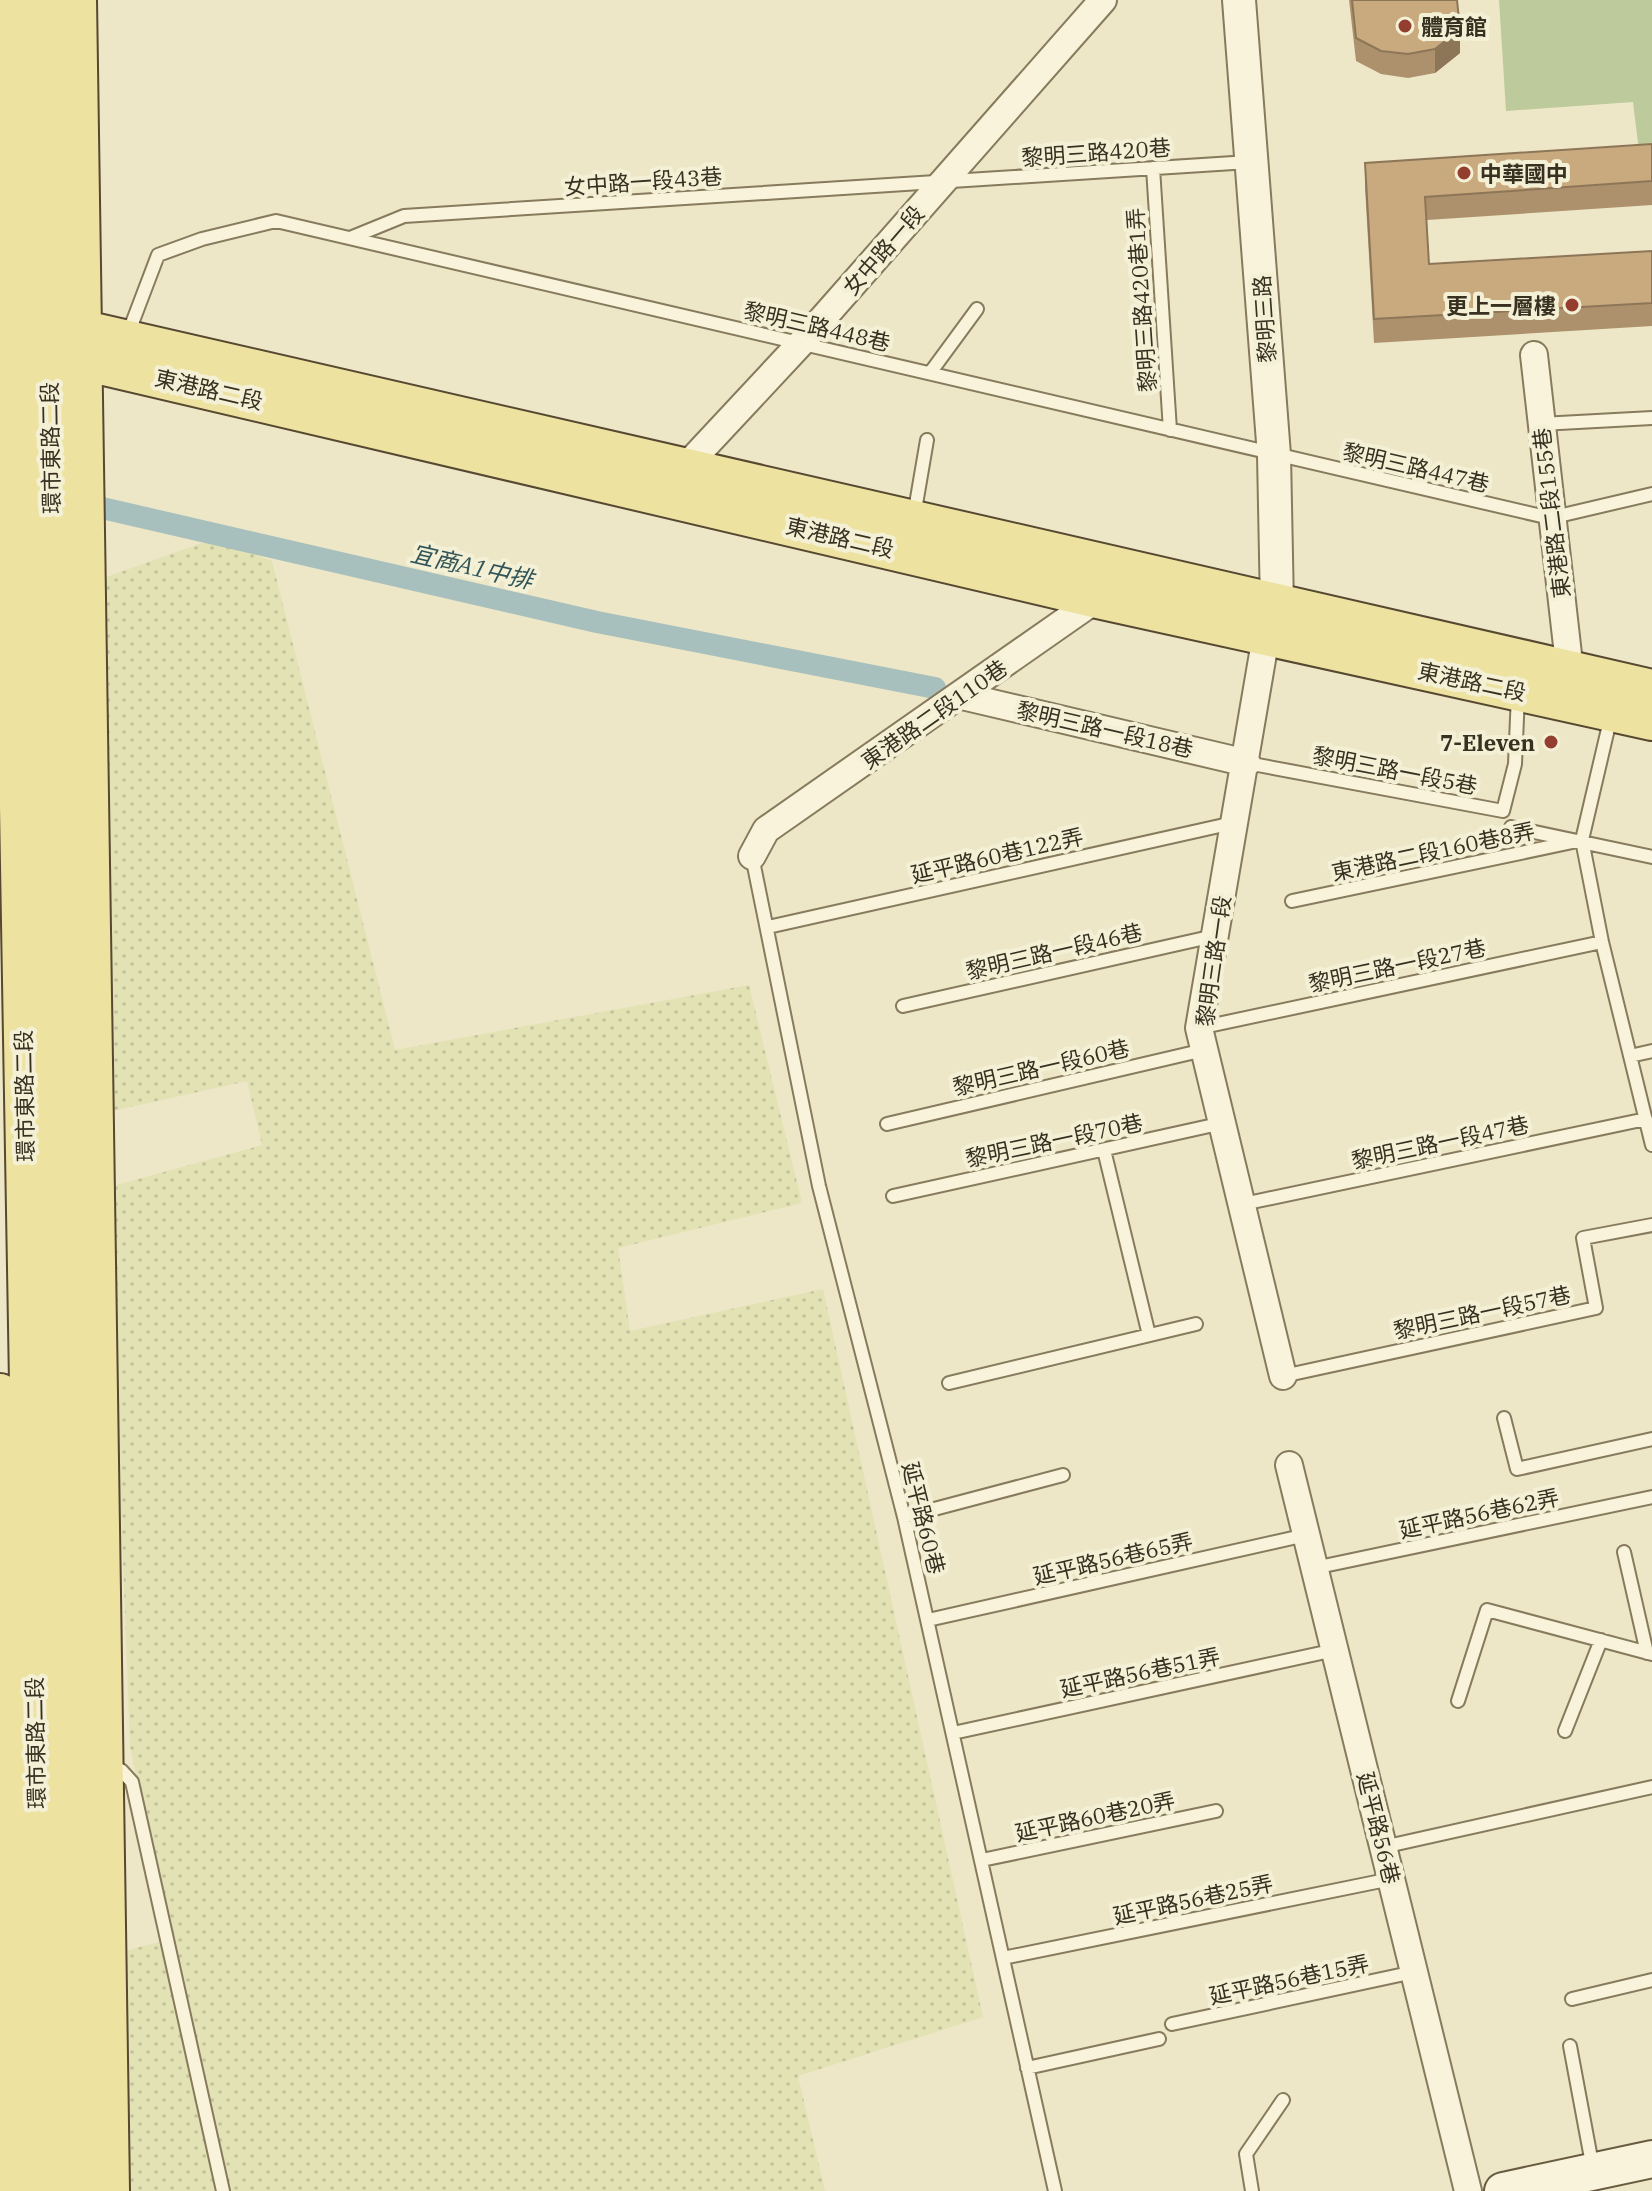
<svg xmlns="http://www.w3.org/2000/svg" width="1652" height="2191" font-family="'IBM Plex Serif','Noto Sans TC',serif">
  <defs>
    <pattern id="farmland-dots" width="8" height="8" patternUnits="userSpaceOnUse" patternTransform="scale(2)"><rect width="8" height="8" fill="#e2e2b4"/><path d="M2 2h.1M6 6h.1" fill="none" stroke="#c3c29a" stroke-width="1.8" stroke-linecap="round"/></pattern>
  </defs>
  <rect width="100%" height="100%" fill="#ede7c7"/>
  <path fill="url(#farmland-dots)" d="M213 539 272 561 395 1050 749 985 802 1203 618 1248 630 1331 823 1289 983 2017 798 2076 825 2191H125L117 1953 171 1939 130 1747 109 1187 262 1145 247 1081 108 1112 95 581Z"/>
  <path fill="#bdca9b" d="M1499 0H1652V149L1639 151 1633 102 1506 111Z"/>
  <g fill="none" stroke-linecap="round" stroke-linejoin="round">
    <path stroke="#a8c0bd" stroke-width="22" d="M76 502 597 622 935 688"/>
    <g stroke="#877a5d" stroke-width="16">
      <path id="service" d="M1153 168 1170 430
        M350 238 404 216 1249 162
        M128 334 158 255 202 239 276 221 1550 518 1652 494
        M930 373 977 309
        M1541 424 1652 418
        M914 516 927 440
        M1611 716 1582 840 1602 942 1652 1145
        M1247 763 1503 811 1515 764 1518 695
        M1511 827 1652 857
        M752 856 819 1186 904 1517 1055 2191
        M1292 901 1582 840
        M768 927 1233 823
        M903 1006 1214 936
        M1199 1028 1602 942
        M1630 1056 1652 1051
        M887 1124 1204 1050
        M1104 1150 1149 1335
        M893 1196 1223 1123
        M1243 1204 1646 1119
        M1283 1376 1596 1308 1583 1238 1652 1225
        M949 1383 1196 1324
        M1504 1418 1517 1469 1652 1439
        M904 1517 1063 1475
        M1624 1552 1647 1653
        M1314 1568 1652 1497
        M928 1620 1306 1535
        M1458 1701 1487 1610 1652 1654
        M1565 1731 1601 1640
        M953 1733 1335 1650
        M108 1767 121 1770 132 1782 223 2191
        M1383 1847 1652 1787
        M982 1860 1216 1811
        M1003 1958 1391 1879
        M1572 1999 1652 1980
        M1172 2024 1414 1972
        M1570 2046 1593 2169
        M1027 2068 1159 2039
        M1252 2191 1246 2154 1283 2100"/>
    </g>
    <g stroke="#877a5d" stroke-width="30">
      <path id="minor" d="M1534 355 1570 672
        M676 477 802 342 1103 0
        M1266 636 1199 1028 1283 1376
        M962 696 1247 763
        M752 856 766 830 1098 598 1101 589
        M1289 1465 1468 2191"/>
    </g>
    <g stroke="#877a5d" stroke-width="36">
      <path id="tertiary" d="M1239 0 1274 455 1277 606 1270 626"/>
    </g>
    <g stroke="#695b40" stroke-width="40">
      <path id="secondary" d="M1503 2191 1652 2159"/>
    </g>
    <g stroke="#564831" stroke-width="44">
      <path id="primary" d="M6 0 44 2191
        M42 0 78 2191
        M76 0 109 2191
        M58 325 1652 690
        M58 354 1098 598 1652 720
        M0 1394 13 2191"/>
    </g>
    <use href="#service" stroke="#f8f3da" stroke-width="12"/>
    <use href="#minor" stroke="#f8f3da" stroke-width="26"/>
    <use href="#tertiary" stroke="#f8f3da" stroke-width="32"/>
    <use href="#secondary" stroke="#f8f3da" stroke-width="36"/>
    <use href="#primary" stroke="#eee2a1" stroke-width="40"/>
  </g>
  <path fill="#ad916c" d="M1349 0H1457L1460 53 1435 73 1408 78 1381 74 1356 61Z
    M1652 144V205L1427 220 1429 264 1652 251V326L1374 343 1365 187V163Z"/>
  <path fill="#8d7658" d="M1460 29V53L1435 73V49Z"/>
  <path fill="#c9a97e" stroke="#8d7658" stroke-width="2" d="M1352 0H1457L1460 29 1435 49 1408 54 1381 51 1356 38Z
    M1652 144V181L1425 197 1429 264 1652 251V303L1374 319 1365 163Z"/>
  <g fill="#943e2f" stroke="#f4f0d6" stroke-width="3">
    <circle cx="1405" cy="26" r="8"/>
    <circle cx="1464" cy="173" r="8"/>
    <circle cx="1572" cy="305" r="8"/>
    <circle cx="1551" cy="742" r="8"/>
  </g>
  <g text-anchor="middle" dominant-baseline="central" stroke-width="8" stroke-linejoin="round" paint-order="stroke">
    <g font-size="22" font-weight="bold" fill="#383020" stroke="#f4f0d6" text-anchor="start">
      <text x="1421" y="26">體育館</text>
      <text x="1480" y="173">中華國中</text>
      <text x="1556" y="305" text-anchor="end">更上一層樓</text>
      <text x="1535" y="742" text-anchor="end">7-Eleven</text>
    </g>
    <g font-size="22" fill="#383020" stroke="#f4f0d6">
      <text transform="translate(1096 152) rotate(-4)">黎明三路420巷</text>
      <text transform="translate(643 181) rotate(-4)">女中路一段43巷</text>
      <text transform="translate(883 250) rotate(-49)">女中路一段</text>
      <text transform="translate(1141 300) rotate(-94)">黎明三路420巷1弄</text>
      <text transform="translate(1264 319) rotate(-94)">黎明三路</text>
      <text transform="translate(817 326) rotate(13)">黎明三路448巷</text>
      <text transform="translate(209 389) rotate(13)">東港路二段</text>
      <text transform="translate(50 448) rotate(-91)">環市東路二段</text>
      <text transform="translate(1416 467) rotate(13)">黎明三路447巷</text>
      <text transform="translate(1551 513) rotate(-97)">東港路二段155巷</text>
      <text transform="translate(840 537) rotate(13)">東港路二段</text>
      <text transform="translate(1472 681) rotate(12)">東港路二段</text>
      <text transform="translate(934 714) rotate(-35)">東港路二段110巷</text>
      <text transform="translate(1105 729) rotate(13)">黎明三路一段18巷</text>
      <text transform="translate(1395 770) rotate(11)">黎明三路一段5巷</text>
      <text transform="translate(1433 851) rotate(-12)">東港路二段160巷8弄</text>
      <text transform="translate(997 855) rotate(-13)">延平路60巷122弄</text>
      <text transform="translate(1054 951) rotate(-13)">黎明三路一段46巷</text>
      <text transform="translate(1213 961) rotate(-82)">黎明三路一段</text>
      <text transform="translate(1397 965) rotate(-12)">黎明三路一段27巷</text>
      <text transform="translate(1041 1067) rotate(-13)">黎明三路一段60巷</text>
      <text transform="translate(24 1096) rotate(-91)">環市東路二段</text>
      <text transform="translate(1054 1140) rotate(-12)">黎明三路一段70巷</text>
      <text transform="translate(1440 1142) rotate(-12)">黎明三路一段47巷</text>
      <text transform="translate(1482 1312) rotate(-12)">黎明三路一段57巷</text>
      <text transform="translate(1479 1513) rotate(-12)">延平路56巷62弄</text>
      <text transform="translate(924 1518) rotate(76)">延平路60巷</text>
      <text transform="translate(1113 1558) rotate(-13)">延平路56巷65弄</text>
      <text transform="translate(1140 1672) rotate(-12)">延平路56巷51弄</text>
      <text transform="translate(35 1743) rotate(-91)">環市東路二段</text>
      <text transform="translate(1095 1816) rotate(-12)">延平路60巷20弄</text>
      <text transform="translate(1379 1828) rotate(76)">延平路56巷</text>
      <text transform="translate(1193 1899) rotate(-12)">延平路56巷25弄</text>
      <text transform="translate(1289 1979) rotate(-12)">延平路56巷15弄</text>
    </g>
    <g font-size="24" font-style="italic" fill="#305457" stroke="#f4f0d6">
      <text transform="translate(472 566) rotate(13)">宜商A1中排</text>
    </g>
  </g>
</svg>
